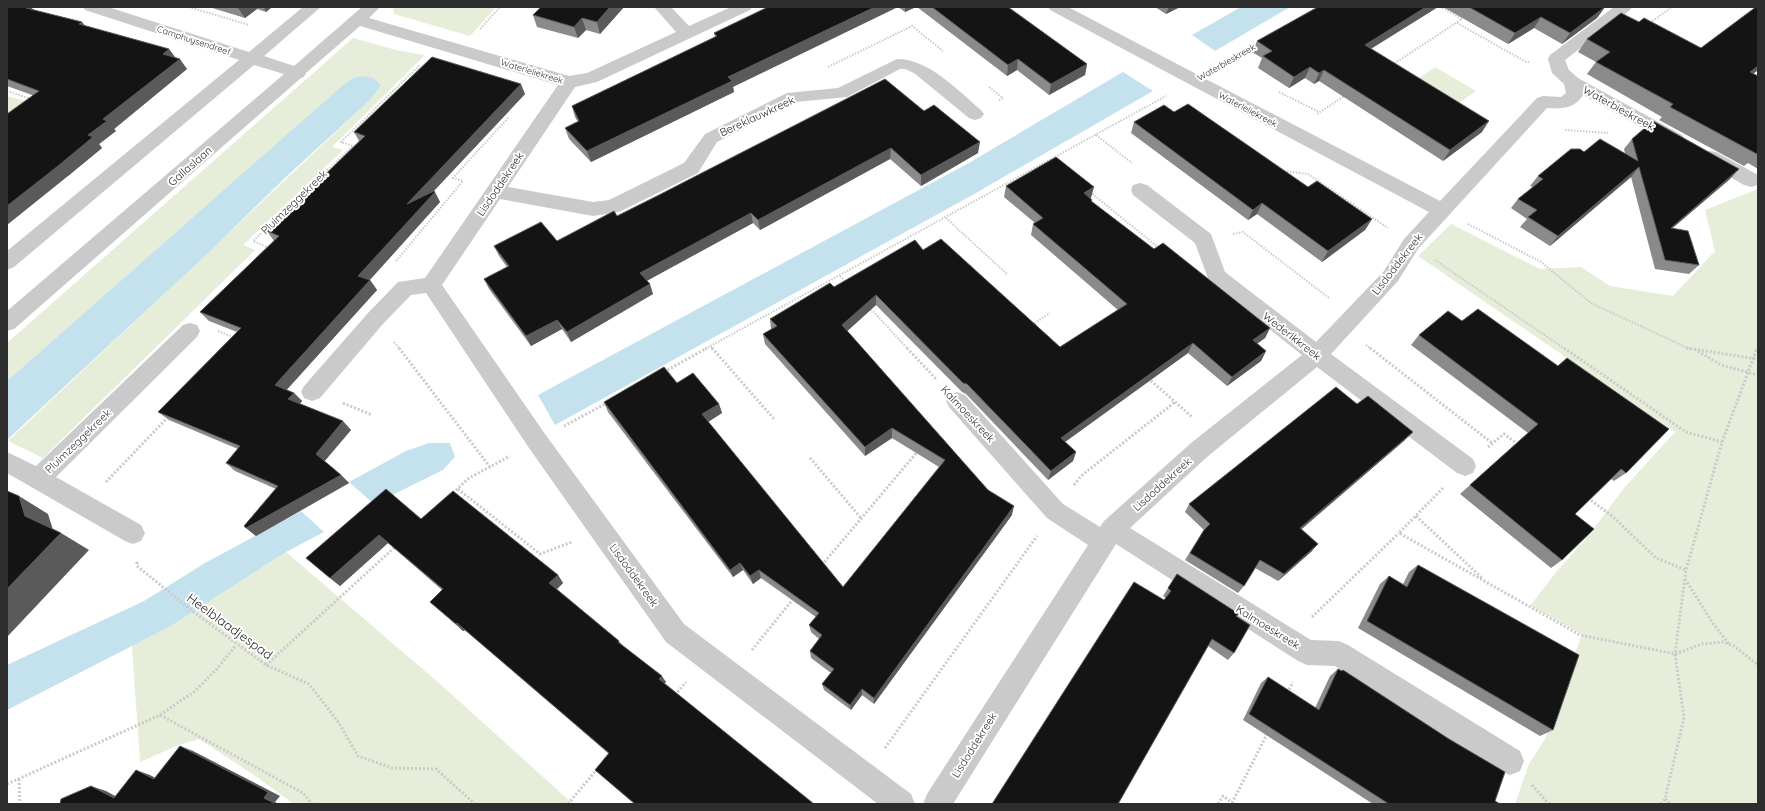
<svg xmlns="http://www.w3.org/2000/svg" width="1765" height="811" font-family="Quicksand,sans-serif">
  <rect width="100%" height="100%" fill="#fff"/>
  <path fill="#e6edd9" d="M395 7H496L470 36 394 14 393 8Z
    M353 38 396 50 425 55 332 147 343 150 243 245 255 250 43 458 8 441 370 100 381 84 342 87 7 381V343Z
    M1435 67 1476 91 1456 105 1415 81Z
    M7 96 35 104 7 124Z
    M1758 189V804H1515L1529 764 1545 739 1582 634 1530 606 1557 571 1585 540 1624 488 1675 432 1418 256 1451 224 1540 269 1581 267 1610 286 1673 296 1715 251 1705 210Z
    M286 552 439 683 573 804H294L254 775 199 739 179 745 140 762 132 646 171 626Z"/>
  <path fill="#c3e2ee" d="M1241 7H1290L1215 51 1192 35Z
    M1123 72 1153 91 976 193 555 425 538 395 967 164Z
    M363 76 373 78 381 85 370 100 287 176 206 255 7 440V381L341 87 353 78Z
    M429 443H450L455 457 443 470 374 504 349 482 406 451Z
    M301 511 324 532 286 552 171 626 7 710V665L144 601 205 563Z"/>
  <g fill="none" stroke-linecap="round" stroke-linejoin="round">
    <path stroke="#cacaca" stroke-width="2" stroke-dasharray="1.5 1.5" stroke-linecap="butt" d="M189 7 249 25
      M1457 23 1526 62H1530
      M1650 23 1672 7
      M480 29 500 7
      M1223 64 1256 44
      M1392 65 1462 19 1441 7
      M828 67 912 26 943 51
      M989 87 1003 98 998 101
      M7 91 31 99
      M1279 92 1319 112
      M1317 114 1346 95
      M1565 130 1608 133
      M1096 135 1132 163
      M1284 171 1308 174 1388 228
      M1090 192 1159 248
      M946 218 1008 275
      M1468 224 1541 262 1591 303 1690 349
      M1233 234 1243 232 1329 298
      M269 248 253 241 353 146 341 142 420 65
      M1435 260 1565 349
      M396 261 463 181 453 178 509 117
      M840 276 847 283
      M869 307 908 349
      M1032 325 1050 313
      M218 331 235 338
      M394 342 400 349
      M1366 345 1371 349
      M711 347 713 349
      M705 349 1166 96
      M1757 349 1758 346"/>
    <path stroke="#cacaca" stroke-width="3" stroke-dasharray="2 2" stroke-linecap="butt" d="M399 348 490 467
      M712 348 774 419
      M907 348 937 380
      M1370 348 1492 443
      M1564 348 1686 432 1722 442
      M1686 348 1758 359
      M1698 351 1721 365 1758 375
      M664 372 707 348
      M1148 378 1192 417
      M343 403 372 415
      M564 426 607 403
      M1488 447 1504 434 1519 445
      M810 458 861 518
      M106 482 169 416
      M1074 485 1081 476 1175 402
      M1443 488 1399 533 1580 635 1675 654 1702 644 1724 642 1734 646 1758 665
      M458 489 540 554 572 542
      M453 493 469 478 510 456
      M1588 498 1612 516 1656 558 1686 570
      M1416 516 1482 578
      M137 562V566L195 613 266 665 309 684 339 723 358 756 392 768 436 769 475 804
      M822 565 918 451
      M1685 579 1712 622 1729 644
      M1312 617 1399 533
      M752 650 794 598
      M266 665 395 547
      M1287 693 1293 682
      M675 695 686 682
      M160 715 303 793 312 804
      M885 748 1037 536
      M19 779 20 804
      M7 784 160 715 195 691 216 670 236 645
      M1532 785 1549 804
      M1665 799 1671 804
      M1232 803 1268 732
      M568 804 598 768
      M1218 804 1223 796 1234 804
      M1661 804 1665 799 1684 718 1675 654 1686 570 1722 442 1757 348"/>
    <path fill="#cacaca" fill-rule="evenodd" d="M83 7H108L249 52 303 7H321L264 56 294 66 362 7H380L369 18 569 76 587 73 676 32 654 7H671L689 26 731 7H752L750 10 597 82 575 87 508 187 593 202 609 200 684 163 705 134 787 93 838 88 897 59C929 59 957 90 981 110L984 114 981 118 975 120 969 118 914 73 905 69H900L847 97 796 102 717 142 698 173 619 212 593 216 500 199 442 285 545 434 684 624 911 794 915 804H878L666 642 529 448 426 293 411 295 382 325 320 398 312 401 304 398 301 392 304 386 368 313 398 282 425 278 558 85 360 26 306 73 304 77 301 78 14 329 7 331V311L284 74 254 65 14 267 7 270V251L239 60 85 10Z
      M1048 7H1068L1440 201 1537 98 1543 96 1561 97 1566 93 1564 84 1552 73 1548 59 1550 55 1614 7H1632L1630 10 1565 60 1569 70 1578 78 1682 135 1685 139 1682 143 1676 145 1670 143 1583 95C1574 109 1563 109 1547 108L1418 249 1398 281 1331 354 1473 459 1476 466 1473 473 1465 476 1457 473 1317 367 1207 457 1130 528 1311 640 1339 641 1348 645 1520 751 1524 761 1520 771 1510 775 1500 771 1335 666 1307 665 1298 661 1116 544 953 804H923L927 794 1088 545 1047 518 949 407 946 401 949 395 957 392 965 395 1063 504 1100 527 1104 521 1191 443 1302 355 1209 281 1195 243 1133 195 1131 190 1133 185 1140 183 1147 185 1211 234 1225 272 1316 342 1384 271 1404 239 1429 212 1050 10Z
      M1710 151 1716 152 1758 175V185L1751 187 1744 185 1704 162 1701 157 1704 152Z
      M190 323 197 325 200 331 197 337 56 477 141 525 145 533 141 541 133 544 125 541 7 473V452L36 466 183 325Z"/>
  </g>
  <path fill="#8a8a8a" d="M7 7H31L33 10 85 26 169 49 175 57 187 69 114 129 116 131 99 144 102 148 68 176 32 95 7 86Z
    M209 7H272L266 12 257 9 245 18Z
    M624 7 600 34 586 30 578 38 537 27 533 15Z
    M768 7 733 87 734 92 591 162 569 139 565 128 578 122 575 117 572 106 715 37 714 33Z
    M898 7H916L905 12Z
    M917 7H1008L1087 64 1085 75 1049 95 1017 70 1007 76Z
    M1155 7H1180L1166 14Z
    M1317 7H1438L1371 49 1482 132 1443 161 1319 81 1314 84 1305 78 1289 88 1258 68 1262 58 1252 52 1257 41Z
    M1443 7H1605L1597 18 1562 44 1534 28 1508 44Z
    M1753 7H1758V70L1753 74 1758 76V169L1748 163 1744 166 1659 120 1662 117 1587 74 1596 62 1578 52 1587 39 1639 22 1701 48 1754 8Z
    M525 94 434 191 440 202 370 280 377 290 286 390 294 393 302 401 300 404 351 430 324 461 341 475 349 483 256 536 246 528 276 489 235 471 226 463 238 449 169 420 158 412 237 332 209 321 200 312 274 241 267 231 359 141 354 132Z
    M924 111 978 153 921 186 890 159 760 230 753 223 646 281 653 294 571 342 562 329 531 346 489 289 484 279 507 267 499 256 494 246 557 241Z
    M1174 112 1308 187 1372 219 1365 230 1322 262 1257 214 1248 220 1131 133 1134 122Z
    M1632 139 1730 179 1672 228 1699 265 1689 274 1655 269 1631 177 1550 246 1520 227 1527 219 1511 208 1518 199 1533 187 1530 186 1538 176 1584 152 1625 153 1624 149Z
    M1006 186 1091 198H1090L1092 202 1154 249 1270 328 1265 338 1257 344 1266 351 1261 361 1227 386 1188 353 1065 442 1076 452 1073 461 1048 480 966 394 962 392 876 305 847 331 988 490 1012 515 874 704 862 695 851 710 824 690 822 684 831 673 811 658 810 651 819 639 811 632 809 625 816 617 761 578 753 584 743 570 733 577 608 412 604 402 677 383 719 404 722 413 708 422 843 587 939 467 892 438 865 456 765 344 763 334 772 329H771L770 319 834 287 923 250 1060 347 1118 310 1031 235 1033 224 1035 223 1004 197Z
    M1419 335 1626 473 1614 481 1611 479 1575 514 1562 560 1551 568 1460 494 1528 433 1411 345Z
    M1357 404 1405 440 1302 529 1312 551 1278 581 1255 568 1244 586 1238 593 1185 560 1204 530 1185 512 1189 504Z
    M421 519 558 575 563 583 557 589 619 641 622 645 666 682 609 754 465 630 463 631 430 602 442 590 388 543 340 586 306 558Z
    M1418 565 1553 730 1540 736 1358 628 1380 584 1389 576 1403 584 1409 572Z
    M1177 574 1234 653 1228 660 1208 646 1164 600 1166 598 1163 596Z
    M1338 669 1341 671 1343 670 1495 801 1500 804H1373L1243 720 1261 683 1268 677 1315 708 1330 676Z"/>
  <path fill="#5a5a5a" d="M28 7H31L39 16 26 8Z
    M239 7H256L257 9 245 18 238 8Z
    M264 7H272L266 12Z
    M610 7H624L600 34 597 22Z
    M875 7H898L733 87 734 92 591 162 587 151 728 77Z
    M905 7H916L905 12Z
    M1169 7H1180L1166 14Z
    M1426 7H1438L1359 56 1365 45Z
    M1605 7 1597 18 1562 44 1570 33Z
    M1541 17 1534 28 1508 44 1515 33Z
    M582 18 586 30 578 38 574 27Z
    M82 22 91 33 79 24Z
    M169 49 177 60 163 54Z
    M180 59 187 69 114 129 116 131 99 144 102 148 68 176 7 225V206L88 135 103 119Z
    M1018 59 1017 70 1007 76 1008 65Z
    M1087 64 1085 75 1049 95 1051 84Z
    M1758 66V70L1738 85 1750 72Z
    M1310 67 1305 78 1289 88 1294 77Z
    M1324 70 1319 81 1314 84 1319 73Z
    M521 84 525 94 412 214 407 204Z
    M1489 121 1482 132 1443 161 1450 150Z
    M980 142 978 153 921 186V175Z
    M891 148 890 159 760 230 758 220Z
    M1639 167 1631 177 1550 246 1558 236Z
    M1739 169 1730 179 1661 238 1671 228Z
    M1094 187 1091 198 1081 204 1084 193Z
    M435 192 440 202 365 285 358 276Z
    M1262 203 1257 214 1248 220 1253 210Z
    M751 213 753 223 643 283 640 273Z
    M1372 219 1365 230 1322 262 1328 251Z
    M370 280 377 290 283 394 275 385Z
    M650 284 653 294 571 342 567 332Z
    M876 295V305L843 335 842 325Z
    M557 320 562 329 531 346 526 336Z
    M1270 328 1265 338 1248 350 1253 340Z
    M1193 343 1188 353 1058 447 1061 438Z
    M1266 351 1261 361 1227 386 1232 377Z
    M294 393 302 401 296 408 288 399Z
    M719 404 722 413 705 424 702 414Z
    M343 421 351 430 324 462 316 454Z
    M892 428V438L865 456V447Z
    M1413 432 1405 440 1294 535 1300 528Z
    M1076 452 1073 461 1048 480 1051 471Z
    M341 475 349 483 256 536 246 528Z
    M19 496 48 514 54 533 25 516Z
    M1014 506 1012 515 874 704V698Z
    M61 533 89 550 7 637V589Z
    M379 535 388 543 340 586 330 578Z
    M1318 544 1312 551 1278 581 1284 574Z
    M740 563 743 570 733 577 730 570Z
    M759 570 761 578 753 584 750 576Z
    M558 575 563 583 555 591 549 583Z
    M457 623 465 630 463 631 456 624Z
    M662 676 666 682 663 685 659 679Z
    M862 689V695L851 710 850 705Z
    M180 746 193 751 280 796 275 802 279 804H276L264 798Z
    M136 770 150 775 167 784 154 779Z
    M91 786 106 791 128 803 114 798Z"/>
  <path fill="#141414" stroke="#5a5a5a" d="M7 7H28L26 8 82 22 79 24 169 49 163 54 180 59 103 119 107 121 88 135 93 137 58 166 7 206V114L39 91 7 79Z
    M541 7H610L597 22 582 18 574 27 533 15Z
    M768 7H875L728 77 732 81 587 151 565 128 579 121 572 106 717 36 714 33Z
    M932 7H1008L1087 64 1051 84 1018 59 1008 65Z
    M1318 7H1426L1365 45 1489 121 1450 150 1324 70 1319 73 1310 67 1294 77 1263 56 1272 51 1257 41Z
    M1469 7H1605L1570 33 1541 17 1515 33Z
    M1756 7H1758V66L1750 72 1758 76V153L1757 154 1670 107 1673 104 1596 62 1610 52 1587 39 1621 13 1639 22 1644 18 1701 48Z
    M432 57 521 84 407 204 434 191 435 192 358 276 370 280 275 385 294 393 288 399 343 421 316 454 341 475 246 528 244 526 278 486 226 463 240 446 158 412 241 328 200 312 279 236 267 231 365 136 354 132Z
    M885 79 924 111 934 105 980 142 921 175 891 148 758 220 751 213 640 273 650 284 567 332 557 320 526 336 484 279 509 266 494 246 541 222 557 241 614 211 617 216 659 195Z
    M1188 104 1308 187 1317 181 1372 219 1328 251 1262 203 1253 210 1134 122 1164 105 1174 112Z
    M1653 121 1739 169 1671 228 1688 231 1699 265 1665 260 1639 167 1558 236 1528 217 1537 210 1518 199 1543 179 1538 176 1571 149H1580L1584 152 1600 139 1638 161 1632 139Z
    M1056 157 1094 187 1084 193 1092 200 1091 201 1154 249 1163 243 1270 328 1253 340 1266 351 1232 377 1193 343 1061 438 1076 452 1051 471 967 384 963 383 876 295 842 325 988 490 1014 506 874 698 862 689 850 705 822 684 834 669 810 651 822 635 809 625 819 613 759 570 750 576 740 563 730 570 604 402 664 367 677 383 693 373 719 404 702 414 843 587 945 460 892 428 865 447 763 334 777 326 770 319 830 283 834 287 915 240 923 250 941 239 1060 347 1127 304 1033 224 1043 218 1006 186Z
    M1478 309 1558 366 1567 358 1669 429 1626 473 1621 469 1575 514 1594 529 1562 560 1470 485 1538 424 1419 335 1448 311 1462 321Z
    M1336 387 1357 404 1368 396 1413 432 1300 528 1318 544 1284 574 1260 560 1244 586 1190 553 1204 530 1210 524 1189 504Z
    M386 489 421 519 453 491 558 575 549 583 619 641 618 642 662 676 659 679 814 804H635L595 770 609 753 457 623 456 624 430 602 443 589 379 535 330 578 306 558Z
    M7 491 19 496 25 516 61 533 7 589Z
    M1418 565 1579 655 1553 730 1367 621 1389 576 1407 587Z
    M1177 574 1239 614 1236 616 1250 625 1234 653 1212 639 1118 804H992L1134 582 1164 600 1171 591 1168 588Z
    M1338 669 1342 671 1343 670 1449 739 1505 772 1495 801 1500 804H1389L1249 714 1268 677 1319 710Z
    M180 746 268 792 264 798 276 804H60L61 799 91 786 114 798 136 770 154 779Z"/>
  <g text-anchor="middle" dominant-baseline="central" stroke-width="4" stroke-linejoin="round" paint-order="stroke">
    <g font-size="9" fill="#2d2d2d" stroke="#fff">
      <text transform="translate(194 40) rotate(18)">Camphuysendreef</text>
      <text transform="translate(1226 62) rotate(-30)">Waterbieskreek</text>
      <text transform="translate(532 71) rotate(17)">Waterleliekreek</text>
      <text transform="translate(1248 109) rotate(28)">Waterleliekreek</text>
    </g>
    <g font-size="11" fill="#2d2d2d" stroke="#fff">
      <text transform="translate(1619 108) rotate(29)">Waterbieskreek</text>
      <text transform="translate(757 116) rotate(-25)">Bereklauwkreek</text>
      <text transform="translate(190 166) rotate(-41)">Gallaslaan</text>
      <text transform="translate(500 184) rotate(-56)">Lisdoddekreek</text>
      <text transform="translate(294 202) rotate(-44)">Pluimzeggekreek</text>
      <text transform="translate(1397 264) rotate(-52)">Lisdoddekreek</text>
      <text transform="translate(1292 336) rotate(38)">Wederikkreek</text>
      <text transform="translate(968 414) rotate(47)">Kalmoeskreek</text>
      <text transform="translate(78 441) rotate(-44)">Pluimzeggekreek</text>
      <text transform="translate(1162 484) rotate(-42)">Lisdoddekreek</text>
      <text transform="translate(634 575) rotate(54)">Lisdoddekreek</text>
      <text transform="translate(1268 627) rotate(32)">Kalmoeskreek</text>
      <text transform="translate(974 745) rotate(-58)">Lisdoddekreek</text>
    </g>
    <g font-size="13" fill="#2d2d2d" stroke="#fff">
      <text transform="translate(230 626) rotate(36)">Heelblaadjespad</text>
    </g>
  </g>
  <rect width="1765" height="811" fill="none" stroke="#2d2d2d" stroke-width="16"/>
</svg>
